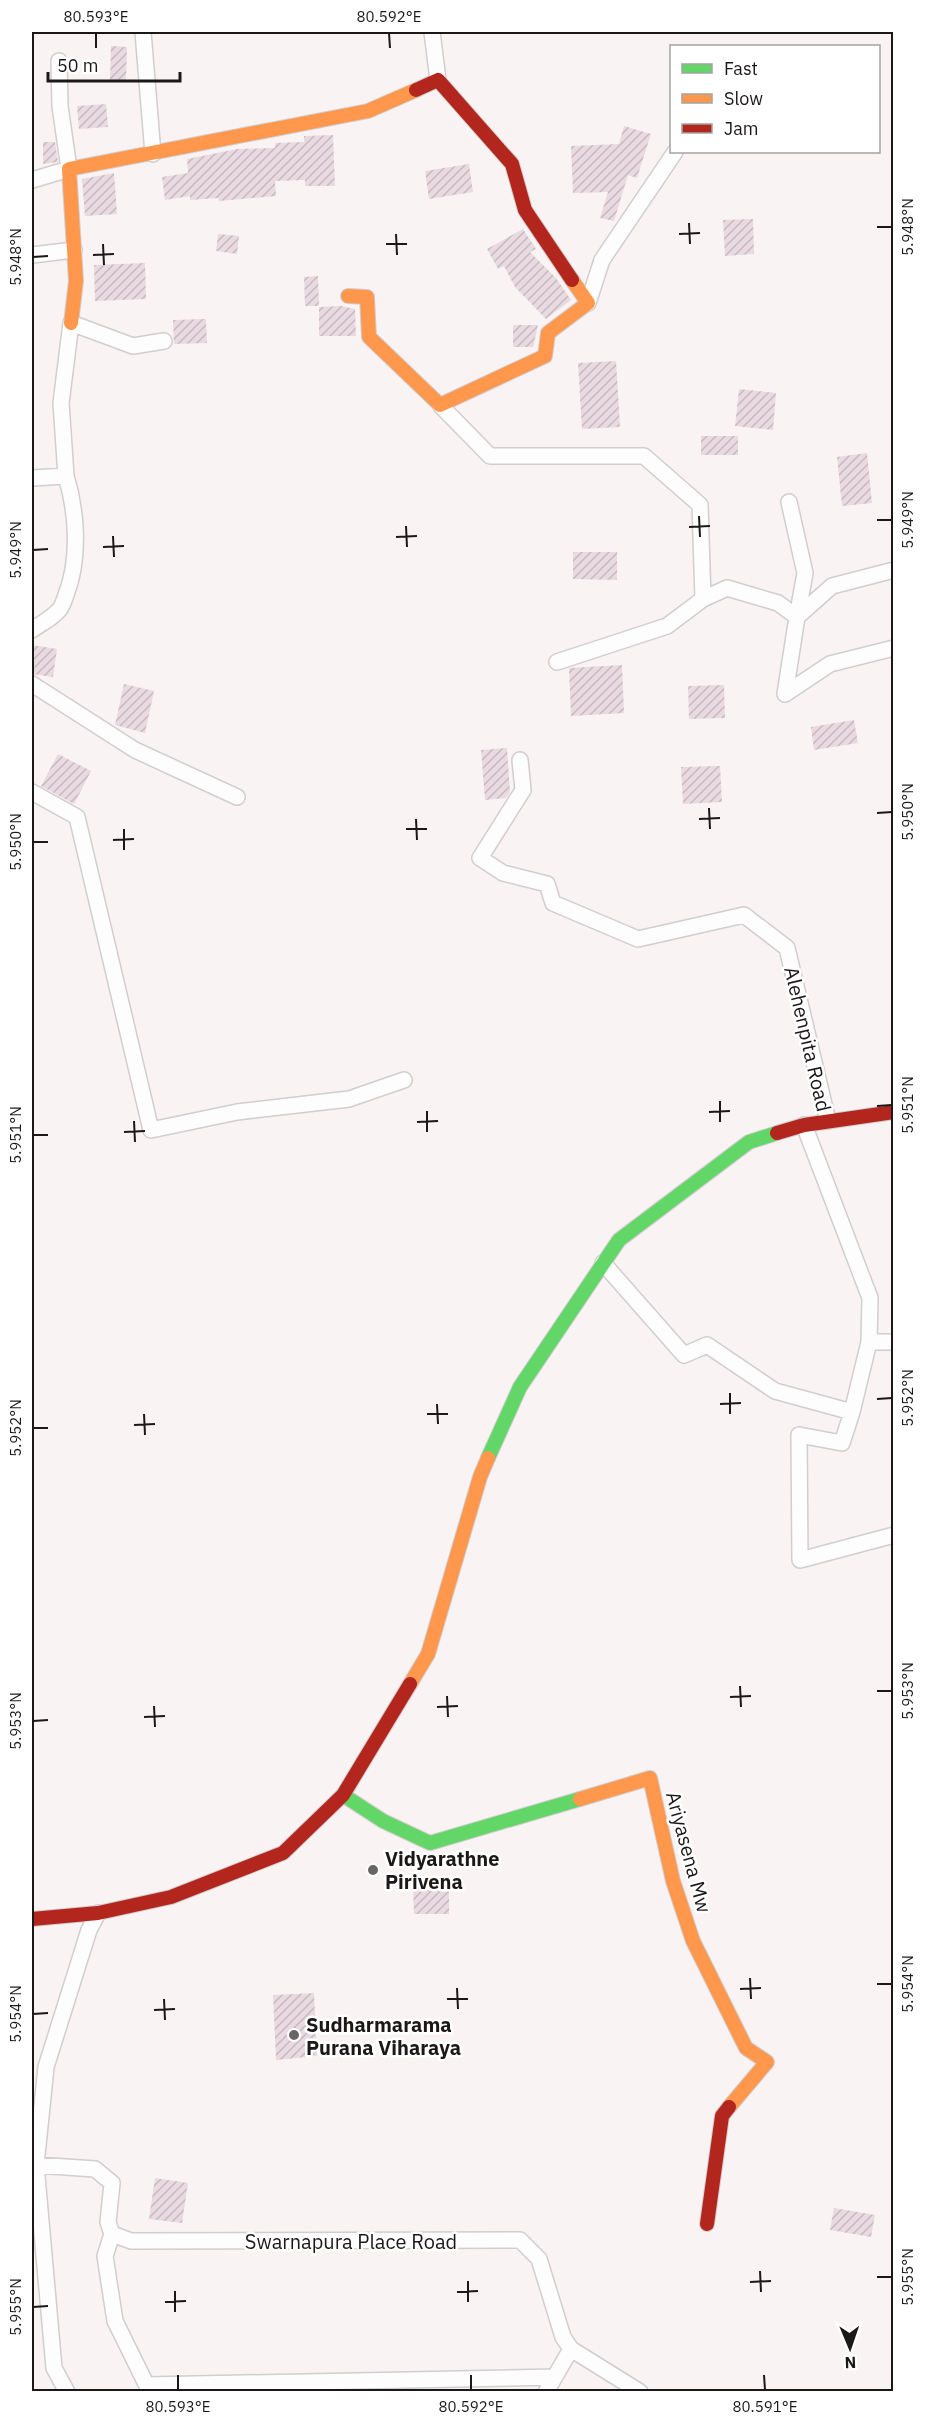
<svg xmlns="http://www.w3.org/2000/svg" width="925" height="2423" font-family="'IBM Plex Sans',sans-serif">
  <defs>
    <pattern id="building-hatch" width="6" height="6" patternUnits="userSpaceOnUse" patternTransform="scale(1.5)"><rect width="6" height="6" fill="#e8dae0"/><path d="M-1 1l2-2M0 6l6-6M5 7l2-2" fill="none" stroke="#c6babf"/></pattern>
  </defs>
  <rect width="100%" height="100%" fill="#faf3f4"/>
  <path fill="url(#building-hatch)" d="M111 46 127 47 126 82 110 81Z
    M106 104 108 127 79 129 77 106Z
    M624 126 651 134 637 178 628 175 614 221 600 218 608 192 573 193 571 146 619 144Z
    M333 135 335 186H305V180L275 181 276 196 219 201 218 198 190 200V196L165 200 162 177 188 173 187 159 237 149 275 148V143L304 142V136Z
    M43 142H55L58 162 43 164Z
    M469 164 473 192 429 199 425 171Z
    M114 173 117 214 85 216 82 179Z
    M753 219 754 254 725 256 723 220Z
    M523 229 536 249 530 252 556 278 571 300 546 319 515 287 504 266 498 269 487 249Z
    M218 234 239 236 237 254 216 251Z
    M145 263 146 299 95 301 94 265Z
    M318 276 319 306H305L304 277Z
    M341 306 355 309 356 336H319V307Z
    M206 319 207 343 174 344 173 320Z
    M513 325H538L533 347H513Z
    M616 361 620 427 582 429 578 363Z
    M739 389 776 393 773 430 735 426Z
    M701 436H738V455H701Z
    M867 453 872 503 842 506 837 457Z
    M573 552H617V580L573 579Z
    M32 645 57 649 53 677 32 674Z
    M622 665 624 713 571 716 569 668Z
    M124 684 154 691 145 733 115 725Z
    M724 685 725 718 689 719 688 686Z
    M854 720 858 743 814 750 811 727Z
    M507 748 510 792 506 798 485 800 481 750Z
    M58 754 91 771 74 804 41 786Z
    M720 766 722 802 683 804 681 767Z
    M413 1890H449V1914H414Z
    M314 1993 317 2056 276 2060 273 1995Z
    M155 2178 188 2183 182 2223 149 2219Z
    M834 2208 875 2215 871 2237 830 2230Z"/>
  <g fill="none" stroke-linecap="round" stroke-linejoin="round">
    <g stroke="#d2cdce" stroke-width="18">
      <path id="street" d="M143 32 153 154
        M432 32 438 80
        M32 180 69 169 60 106 59 61
        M32 255 74 250
        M588 303 602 260 675 152
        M440 405 490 456H644L700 505 703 599 667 626 557 662
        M32 478 66 476 61 403 71 323 133 346 164 341
        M789 502 805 573 797 617
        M703 599 727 588 778 603 797 617 785 694 830 664 894 648
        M797 617 832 586 894 570
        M32 630C40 624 51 619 58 611 62 608 64 600 66 595 80 559 77 512 66 476
        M32 684 135 750 237 797
        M520 760 523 790 480 858 503 873 547 884 553 903 638 939 744 915 787 948 828 1121
        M32 792 77 817 151 1130 237 1112 349 1099 404 1080
        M804 1125 870 1298 869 1342H894
        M603 1263 684 1355 707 1345 775 1391 852 1412
        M869 1342 852 1412 842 1443 799 1435 800 1560 894 1535
        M36 2165 95 2169 112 2183 108 2222 112 2234 131 2241 520 2240 539 2259 563 2337 571 2349 640 2392
        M112 2234 105 2256 115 2321 150 2392
        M147 2385 555 2377
        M67 2392 54 2368 36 2165 46 2067 89 1930 98 1913
        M546 2392 571 2349"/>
    </g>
    <g stroke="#d2cdce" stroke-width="16">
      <path id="fast" d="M488 1458 520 1387 619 1240 749 1142 777 1133
        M343 1795 383 1821 430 1843 580 1799"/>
    </g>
    <g stroke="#d2cdce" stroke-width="16">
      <path id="slow" d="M348 296 367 297 369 337 440 405 545 356 548 333 588 303 572 280
        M71 323 76 281 69 169 368 111 416 90
        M410 1684 428 1654 480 1477 488 1458
        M580 1799 650 1778 673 1881 693 1941 746 2048 767 2062 729 2107"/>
    </g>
    <g stroke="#d2cdce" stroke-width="16">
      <path id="jam" d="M416 90 438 80 512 164 525 210 572 280
        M777 1133 804 1125 894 1112
        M32 1919 98 1913 171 1897 283 1853 343 1795 410 1684
        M707 2224 722 2116 729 2107"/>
    </g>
    <use href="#street" stroke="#fefdfd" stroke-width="15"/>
    <use href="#fast" stroke="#63d668" stroke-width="14"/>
    <use href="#slow" stroke="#ff974d" stroke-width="14"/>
    <use href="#jam" stroke="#b3261e" stroke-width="14"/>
  </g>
  <path fill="none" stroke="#1c1818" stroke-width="2" d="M96 33V48M389 33 390 48M689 223 690 244M877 227H892M396 234 397 255M679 234 700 233M103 244 104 265M386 244H407M93 255 114 254M33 257 48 256M699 516 700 537M877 520H892M406 526 407 547M689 527 710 526M113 536 114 557M396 537 417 536M103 547 124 546M33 550 48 549M709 808 710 829M877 813 892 812M416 819 417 840M699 819 720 818M124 829V850M406 829H427M113 840 134 839M33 842H48M720 1101V1122M877 1106 892 1105M427 1111V1132M709 1112 730 1111M134 1121 135 1142M417 1122 438 1121M124 1132 145 1131M33 1135H48M730 1393V1414M877 1399 892 1398M437 1404 438 1424M720 1404 741 1403M144 1414 145 1435M427 1414H448M134 1425 155 1424M33 1428H48M740 1686 741 1707M877 1691H892M447 1696 448 1717M730 1697 751 1696M154 1706 155 1727M437 1707 458 1706M144 1717 165 1716M33 1721 48 1720M750 1978 751 1999M877 1984H892M457 1988 458 2009M740 1989 761 1988M164 1999 165 2020M447 1999H468M154 2010 175 2009M33 2014 48 2013M760 2271 761 2292M877 2277H892M468 2281V2302M750 2282 771 2281M175 2291V2312M457 2292 478 2291M165 2302 186 2301M33 2307 48 2306M178 2375V2390M471 2375V2390M764 2375 765 2390"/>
  <g fill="#6a6565" stroke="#fff" stroke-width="2">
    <circle cx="373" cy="1870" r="6"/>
    <circle cx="294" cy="2035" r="6"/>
  </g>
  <g text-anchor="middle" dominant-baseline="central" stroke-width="5" stroke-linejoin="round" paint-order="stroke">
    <g font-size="20" fill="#1c1818" stroke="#fff">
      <text transform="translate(808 1039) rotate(77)">Alehenpita Road</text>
      <text transform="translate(689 1852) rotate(75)">Ariyasena Mw</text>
      <text x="351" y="2241">Swarnapura Place Road</text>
    </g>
    <g font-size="20" font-weight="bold" fill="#1c1818" stroke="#fff" text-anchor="start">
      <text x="385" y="1858">Vidyarathne<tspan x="385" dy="23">Pirivena</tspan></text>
      <text x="306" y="2024">Sudharmarama<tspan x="306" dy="23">Purana Viharaya</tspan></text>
    </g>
  </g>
  <rect width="925" height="2423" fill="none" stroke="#ffffff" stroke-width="66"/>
  <rect x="670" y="45" width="210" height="108" fill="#ffffff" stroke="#a4a3a3" stroke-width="1.5"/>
  <rect x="682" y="64" width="30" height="9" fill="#63d668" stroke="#a4a3a3" stroke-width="1.5"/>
  <text x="724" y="75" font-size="18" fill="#1c1818">Fast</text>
  <rect x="682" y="94" width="30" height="9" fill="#ff974d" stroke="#a4a3a3" stroke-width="1.5"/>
  <text x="724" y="105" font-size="18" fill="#1c1818">Slow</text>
  <rect x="682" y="124" width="30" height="9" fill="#b3261e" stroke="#a4a3a3" stroke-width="1.5"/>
  <text x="724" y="135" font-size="18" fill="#1c1818">Jam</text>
  <g transform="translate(850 2348) rotate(178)" stroke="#ffffff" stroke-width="4.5" paint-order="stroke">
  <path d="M0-4.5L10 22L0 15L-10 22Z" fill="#1c1818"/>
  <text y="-9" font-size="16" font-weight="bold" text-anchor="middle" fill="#1c1818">N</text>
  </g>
  <path d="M48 72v9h132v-9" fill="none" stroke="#1c1818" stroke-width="3"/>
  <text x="57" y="72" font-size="18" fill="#1c1818" stroke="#ffffff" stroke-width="4.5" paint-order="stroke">50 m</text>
  <rect x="33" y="33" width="859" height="2357" fill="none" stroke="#1c1818" stroke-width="2"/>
  <g font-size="15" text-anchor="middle" fill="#1c1818">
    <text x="96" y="22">80.593°E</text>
    <text x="389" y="22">80.592°E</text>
    <text transform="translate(908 227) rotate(-90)" y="5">5.948°N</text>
    <text transform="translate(16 257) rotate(-90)" y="5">5.948°N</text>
    <text transform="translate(908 520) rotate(-90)" y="5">5.949°N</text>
    <text transform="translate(16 550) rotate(-90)" y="5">5.949°N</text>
    <text transform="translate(908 812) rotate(-90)" y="5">5.950°N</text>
    <text transform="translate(16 842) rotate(-90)" y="5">5.950°N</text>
    <text transform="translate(908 1105) rotate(-90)" y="5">5.951°N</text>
    <text transform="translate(16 1135) rotate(-90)" y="5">5.951°N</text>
    <text transform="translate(908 1398) rotate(-90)" y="5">5.952°N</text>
    <text transform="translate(16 1428) rotate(-90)" y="5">5.952°N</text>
    <text transform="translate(908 1691) rotate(-90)" y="5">5.953°N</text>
    <text transform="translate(16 1721) rotate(-90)" y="5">5.953°N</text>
    <text transform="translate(908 1984) rotate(-90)" y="5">5.954°N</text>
    <text transform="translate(16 2014) rotate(-90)" y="5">5.954°N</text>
    <text transform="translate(908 2277) rotate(-90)" y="5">5.955°N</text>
    <text transform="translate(16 2307) rotate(-90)" y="5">5.955°N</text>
    <text x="178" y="2412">80.593°E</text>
    <text x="471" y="2412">80.592°E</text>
    <text x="765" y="2412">80.591°E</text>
  </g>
</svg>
